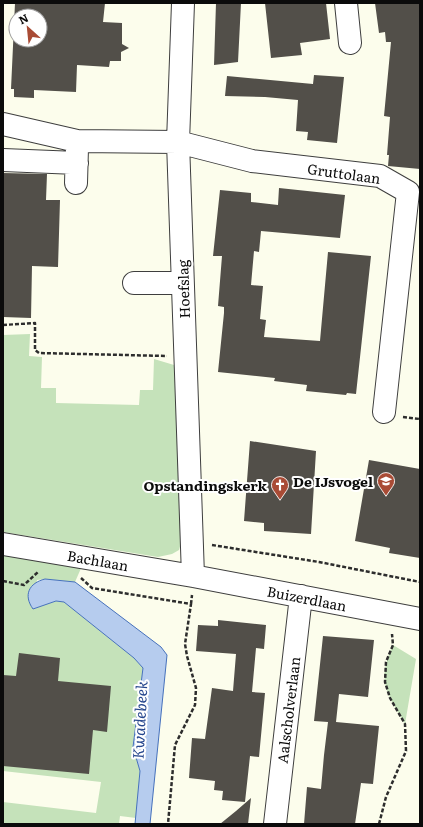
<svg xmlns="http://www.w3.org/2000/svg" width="423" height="827" font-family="Literata,serif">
  <rect width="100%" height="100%" fill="#fcfdec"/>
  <path fill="#c5e2ba" d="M30 334 29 356 42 357 41 388H56V403L139 405 140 390H153L154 359 174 365 184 534 179 550 172 554 158 557 3 532V335Z
    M3 552 82 566 75 582 45 579 37 580 33 609 56 601 64 602 134 658 143 668 133 747 140 771 136 818 120 816 119 824H3V802L96 813 101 782 3 771Z
    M393 645 416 659 405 724C398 712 386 695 385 682 383 669 388 656 393 645Z"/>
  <path fill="#b6ccee" stroke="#4671bc" d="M45 579 75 582 161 647 167 655 150 824H135L140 771 133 747 143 668 134 658 64 602 56 601 33 609C23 595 29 583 45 579Z"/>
  <path fill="#524f49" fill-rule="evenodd" d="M15 3H105L103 22 122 23V44L129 48 121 52V61H110L109 67 77 65 76 92 34 90V98L14 97V89H11ZM16 16H40V40H16Z
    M216 3H241L238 62 214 65Z
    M265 3H326L330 39 300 43 302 55 271 58Z
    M375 3H420V169L388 166 389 155H387L390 117 384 116 391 42H386L385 32 379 33Z
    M314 75 344 77 337 143 307 140 308 132 296 131 298 100 265 97 225 96 227 76 313 84Z
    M3 173 47 174 46 200H60L58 267 32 266 31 318 3 317Z
    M279 188 345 195 340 238 261 231 259 252 254 251 251 285 263 286 260 319 266 320 264 337 320 341 328 252 371 256 356 394 347 393 346 395 306 391 307 385 274 381 275 378 218 372 224 313V307L218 306 222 256H213L220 190 251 193V202L278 205Z
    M250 441 316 451 311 534 264 531V523L244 521Z
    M369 460 420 469V558L389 553 390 548 355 541Z
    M218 620 266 625 264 649 256 648 252 692 265 693 259 757 250 756 245 802 222 800 223 791 214 790 215 781 189 778 192 738 205 739 212 688 233 691 236 654 196 651 198 625 218 626Z
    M323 636 374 640 368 697 339 694 336 722 379 726 373 784 361 783 355 824H304L307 787 321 789 324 755 328 722 314 721Z
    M19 653 60 658 58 681 111 686 107 732 93 730 89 774 3 766V675L16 676Z
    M251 798 248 824H220L236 811Z"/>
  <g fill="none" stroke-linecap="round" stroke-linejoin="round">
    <g stroke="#3e3e3e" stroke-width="24">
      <path id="minor" d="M183 3 178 142 193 576
        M346 3 350 43
        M3 124 77 141 178 142 252 161 380 176 408 192 384 412
        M3 160 77 163
        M76 183 77 148
        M134 283H182
        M3 544 193 576 420 619
        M275 824 301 596"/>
    </g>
    <path stroke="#2d2d2d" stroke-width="2.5" stroke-dasharray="4 2" stroke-linecap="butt" d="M3 325 35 323V350L39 353 167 356
      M403 417 420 419
      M212 545 319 562 420 582
      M81 578 92 588 191 604 185 644 187 656 196 688 195 705 175 745 168 824
      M3 581 24 585 39 571
      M191 604 192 595
      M379 824 386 797 406 751 405 724 390 698 385 682 386 662 393 645 392 634"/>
    <use href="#minor" stroke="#fff" stroke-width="22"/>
  </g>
  <defs>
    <g id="school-pin" transform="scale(0.9)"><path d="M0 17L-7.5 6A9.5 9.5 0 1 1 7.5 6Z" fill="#a94b35" stroke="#fff"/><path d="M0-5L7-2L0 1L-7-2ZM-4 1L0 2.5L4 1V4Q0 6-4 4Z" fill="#fff"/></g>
    <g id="church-pin" transform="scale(0.9)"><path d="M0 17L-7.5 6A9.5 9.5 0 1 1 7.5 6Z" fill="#a94b35" stroke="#fff"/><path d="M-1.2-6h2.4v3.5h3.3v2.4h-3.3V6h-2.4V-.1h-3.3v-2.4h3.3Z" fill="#fff"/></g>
  </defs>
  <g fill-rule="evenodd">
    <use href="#school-pin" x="386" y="481"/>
    <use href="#church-pin" x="280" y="485"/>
  </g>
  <g text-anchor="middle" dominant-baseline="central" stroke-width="4" stroke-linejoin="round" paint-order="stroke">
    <g font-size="14" fill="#0b0b0b" stroke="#fff">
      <text transform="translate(344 173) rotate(8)">Gruttolaan</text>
      <text transform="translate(183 289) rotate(-92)">Hoefslag</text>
      <text transform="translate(98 560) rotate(10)">Bachlaan</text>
      <text transform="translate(307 598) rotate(11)">Buizerdlaan</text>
      <text transform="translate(288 710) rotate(-83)">Aalscholverlaan</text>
    </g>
    <g font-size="14" font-weight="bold" fill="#0b0b0b" stroke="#fff" text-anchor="end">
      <text x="373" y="481">De IJsvogel</text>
      <text x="267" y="485">Opstandingskerk</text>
    </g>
    <g font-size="15" font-style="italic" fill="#25468d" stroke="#fff">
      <text transform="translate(139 720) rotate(-87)">Kwadebeek</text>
    </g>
  </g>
  <rect width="423" height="827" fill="none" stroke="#0b0b0b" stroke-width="8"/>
  <g transform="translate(28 28) rotate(333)"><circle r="19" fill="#ffffff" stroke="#9d9d9d"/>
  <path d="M0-3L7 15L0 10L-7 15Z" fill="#a94b35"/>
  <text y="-6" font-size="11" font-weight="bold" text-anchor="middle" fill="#0b0b0b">N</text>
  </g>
</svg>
